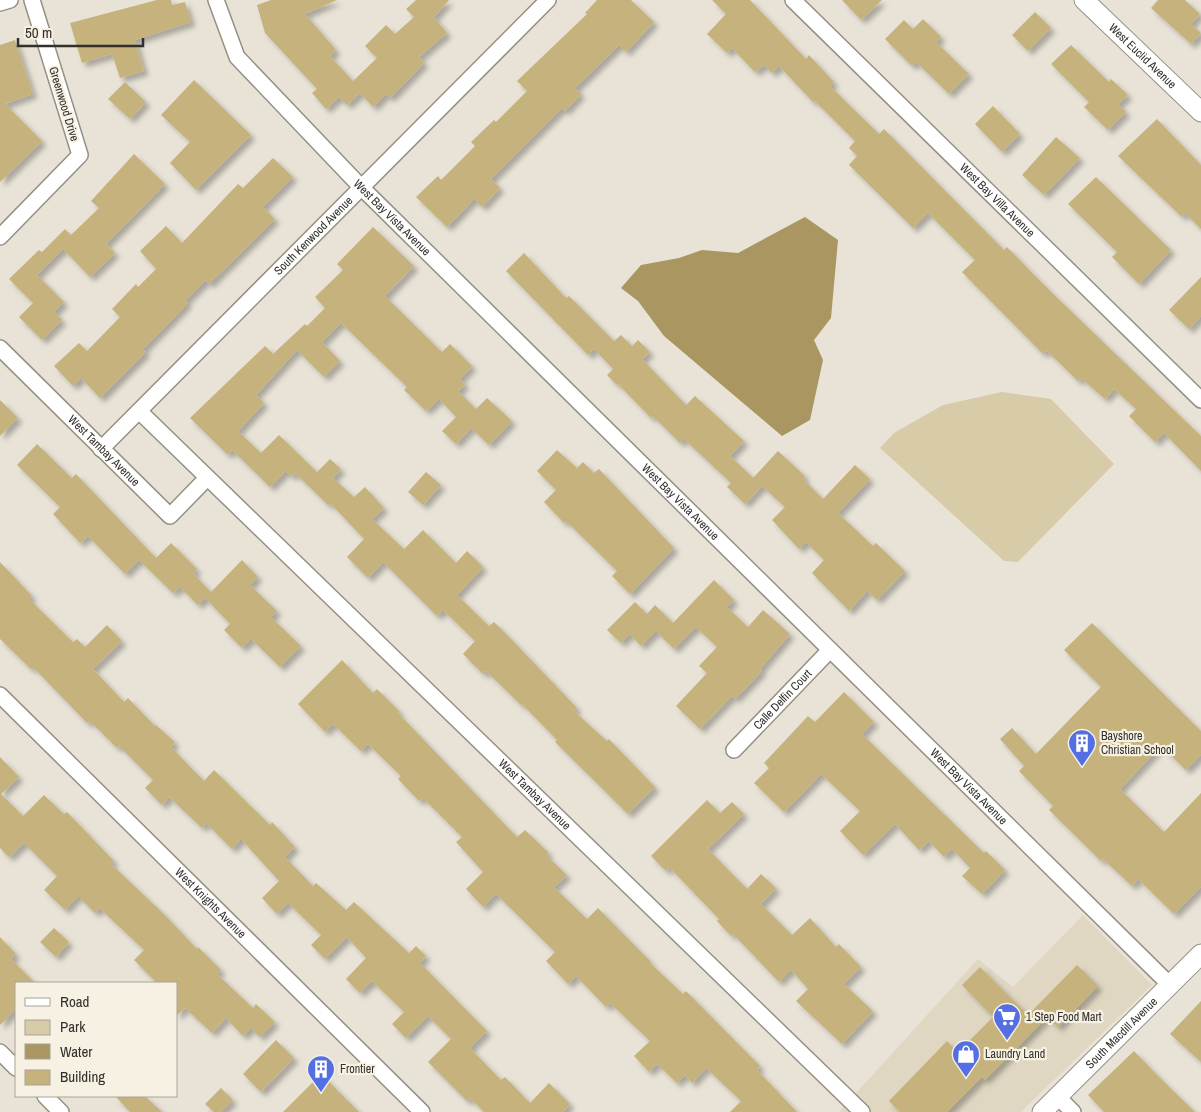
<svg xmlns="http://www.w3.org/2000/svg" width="1201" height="1112" font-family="'Archivo Narrow',sans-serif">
  <defs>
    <filter id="shadow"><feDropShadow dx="4.5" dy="4.5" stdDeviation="2.5" flood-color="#0004"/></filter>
  </defs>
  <rect width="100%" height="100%" fill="#e8e3d6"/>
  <path fill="#dfd7c2" d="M1083 915 1152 985 1021 1112H839L978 959 1013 987Z"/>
  <path fill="#d7cba8" d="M1002 392 1051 399 1114 464 1018 562 1004 561 880 448 894 433 943 405Z"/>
  <path fill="#a99660" d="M805 217 838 240 831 318 814 340 823 360 810 420 782 436 664 336 638 301 621 288 641 265 679 258 702 250 738 253Z"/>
  <path fill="#c5b27c" filter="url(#shadow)" d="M157 0H171L172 5 185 2 191 22 135 40 144 71 120 78 112 54 82 63 70 23Z
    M271 0H337L305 14 336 50 330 56 353 81 377 58 365 46 386 25 395 34 414 17 406 9 416 0H449L434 17 447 33 419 57 424 63 390 98 386 94 373 107 360 93 347 105 339 97 326 109 312 93 317 89 265 33 257 5Z
    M597 0H631L654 22 626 52 619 45 575 88 581 94 565 111 562 108 491 179 500 188 482 207 474 199 447 227 416 197 438 176 441 180 475 146 471 142 494 120 496 122 527 91 517 81 587 14 585 13Z
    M712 0H750L806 59 809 55 834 82 830 86 879 134 884 129 1004 250 1007 247 1048 289 1201 436V471L1164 433 1155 442 1129 416 1136 409 1114 389 1105 399 1081 378 1078 381 1046 350 1043 354 962 272 975 260 928 213 913 228 849 165 857 156 849 148 855 141 815 101 813 102 779 66 772 73 764 65 755 72 732 48 727 53 707 34 726 14Z
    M842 0H882L861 20Z
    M1158 0H1185L1200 14 1191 24 1201 33 1191 44 1151 8Z
    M1035 12 1051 28 1028 51 1012 35Z
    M923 19 941 37 936 42 969 74 949 94 916 62 912 66 885 39 904 20 913 29Z
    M15 40 33 94 5 104 42 141 0 182V45Z
    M1071 45 1109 82 1111 79 1128 95 1118 104 1126 112 1108 130 1084 107 1089 102 1051 64Z
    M194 80 251 135 196 190 170 163 190 142 161 115Z
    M125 82 146 102 130 119 108 99Z
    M993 106 1020 134 1002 152 975 124Z
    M1157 119 1201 165V229L1185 213 1182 217 1118 156Z
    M1056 137 1080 158 1044 195 1022 175Z
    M134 154 165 184 106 244 115 253 90 277 63 249 37 275 64 302 54 312 62 320 42 340 19 317 33 303 9 279 39 250 42 252 65 229 71 235 99 208 91 201Z
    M273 158 293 177 263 207 275 219 209 284 206 280 185 301 188 303 143 349 146 352 100 398 81 378 73 386 54 366 79 343 87 351 120 317 112 309 136 284 138 287 156 269 140 251 166 226 182 243 238 184 243 188Z
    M1096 177 1171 250 1139 284 1112 257 1117 252 1068 204Z
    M373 227 414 266 385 296 442 352 450 344 472 366 460 379 465 385 458 391 476 409 487 398 512 421 489 445 471 428 456 444 442 431 456 417 439 399 426 411 404 390 407 387 341 323 322 342 340 361 324 377 297 350 256 395 264 403 238 431 261 453 279 435 317 472 330 459 341 469 333 478 354 497 365 487 384 508 372 519 404 549 423 530 456 563 467 551 483 567 457 595 489 626 494 622 514 642 577 708 574 711 607 741 609 739 655 787 628 814 555 742 557 740 522 704 521 705 486 671 483 674 463 654 475 641 443 610 437 616 383 562 368 578 347 557 364 539 330 503 328 505 295 473 292 477 286 471 270 487 232 450 228 455 190 418 265 346 273 354 305 324 307 326 325 308 315 297 343 270 337 264Z
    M524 253 566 298 569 296 614 341 621 335 632 346 638 340 650 352 642 359 686 405 695 396 744 441 730 456 762 486 745 504 727 487 731 483 684 439 680 443 653 416 651 418 618 384 617 385 607 375 613 369 594 349 588 355 506 271Z
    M1201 277V316L1189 329 1169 310Z
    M0 400 18 418 0 436Z
    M37 444 72 478 76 474 156 558 171 543 197 569 193 573 211 592 242 560 258 577 250 585 277 611 271 617 301 646 280 667 251 639 242 648 224 630 230 624 205 598 198 605 180 587 173 593 139 560 125 574 88 536 80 543 53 514 60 507 17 465Z
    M557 450 577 468 583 462 594 473 599 469 674 548 630 594 612 576 617 571 566 521 564 523 544 502 556 490 537 471Z
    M778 451 805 476 803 479 823 499 855 465 870 479 838 513 873 546 876 543 905 571 877 600 867 591 849 611 812 573 824 560 806 542 799 549 772 520 785 507 753 478Z
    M426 472 441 485 423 505 408 492Z
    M0 562 32 596 29 599 73 642 77 639 85 647 107 625 122 641 93 669 124 702 128 698 155 726 156 725 175 742 171 747 204 781 214 770 270 825 272 822 295 847 285 857 313 886 316 883 346 910 354 902 409 953 416 946 426 956 420 963 487 1031 470 1048 501 1080 505 1077 530 1103 549 1083 570 1104 563 1112H484L470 1098 467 1101 428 1062 451 1039 428 1016 406 1038 392 1024 404 1012 372 981 360 993 346 979 366 958 347 937 325 959 311 945 321 935 288 903 277 914 262 898 279 881 241 839 232 849 206 823 202 828 169 797 162 805 145 788 153 780 119 746 117 748 90 721 87 723 33 667 31 669 0 639Z
    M714 580 734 600 727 607 748 627 763 610 790 634 760 669 762 671 735 699 732 696 700 729 676 706 707 673 699 666 717 647 696 627 674 649 656 631 641 646 630 634 621 643 607 630 635 602 647 614 655 605 673 623Z
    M1092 623 1201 731V755L1186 770 1161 746 1120 789 1164 832 1201 793V887L1174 914 1138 879 1132 886 1103 859 1101 861 1049 810 1053 806 1019 771 1024 766 1000 739 1012 728 1036 754 1101 687 1064 650Z
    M342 660 373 693 377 689 400 712 398 713 517 837 525 830 549 853 546 855 567 875 554 887 587 919 598 908 651 962 650 963 683 994 686 991 760 1066 757 1070 797 1112H730L741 1101 706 1068 692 1083 685 1075 677 1083 657 1064 649 1072 634 1056 650 1041 610 1003 606 1007 576 976 568 984 546 961 555 952 496 894 483 907 466 889 483 872 456 842 462 837 423 798 419 801 398 779 401 776 368 744 361 751 333 724 325 732 298 704Z
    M844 692 874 722 862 734 984 853 986 851 1005 870 982 894 962 876 970 868 952 849 944 857 929 841 919 850 895 824 863 855 840 831 860 811 821 774 784 812 754 783 769 768 764 763 808 716 815 722Z
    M0 757 19 777 1 794 23 816 44 795 64 814 67 812 114 861 111 864 165 915 197 949 198 947 221 970 217 974 253 1008 256 1004 275 1022 260 1037 251 1028 243 1036 226 1018 212 1033 185 1008 176 1016V983H157L134 960 144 950 110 918 100 908 95 913 78 896 65 910 44 890 57 876 24 843 9 857 0 848Z
    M707 800 720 813 732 802 744 814 708 849 747 889 761 874 776 888 761 904 792 935 810 918 836 947 839 944 861 967 844 984 873 1011 842 1044 796 1001 808 989 791 970 779 982 733 934 731 936 717 921 719 919 669 867 666 871 651 856Z
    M54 928 69 942 56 957 40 942Z
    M0 937 16 954 11 959 35 983H16V1009L0 1025Z
    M1077 965 1098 986 1058 1027 1047 1017 985 1080 982 1077 947 1112H900L889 1101 947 1041 958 1052 993 1017 962 985 980 967 1028 1015Z
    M1201 1001V1062L1170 1034Z
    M276 1040 294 1058 261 1092 243 1074Z
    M1134 1051 1160 1078 1195 1112H1104L1088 1095Z
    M321 1074 359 1112H283Z
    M221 1088 233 1100 221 1112H214L205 1104Z
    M115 1096H145L162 1112H130Z"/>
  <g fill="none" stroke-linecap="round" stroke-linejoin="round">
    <g stroke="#959084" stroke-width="18">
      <g id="minor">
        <path id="s1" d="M216 0 237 57 361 187 1170 985"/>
        <path id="s2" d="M793 0 1201 400"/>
        <path d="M0 3 10 0"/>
        <path d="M0 237 80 155 32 0"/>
        <path id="s3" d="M0 348 170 516 207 478"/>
        <path id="s4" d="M139 411 862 1112"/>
        <path id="s5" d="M101 449 548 0"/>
        <path id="s6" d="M0 695 422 1112"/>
        <path id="s7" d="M734 750 830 650"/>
        <path d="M0 1052 16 1068"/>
        <path d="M45 1096 61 1112"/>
        <path d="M1058 1097 1073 1112"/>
      </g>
    </g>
    <g stroke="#959084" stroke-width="21">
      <g id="tertiary">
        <path id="s8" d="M1084 0 1201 112"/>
        <path id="s9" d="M1042 1112 1201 954"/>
      </g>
    </g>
    <use href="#minor" stroke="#fff" stroke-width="15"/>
    <use href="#tertiary" stroke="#fff" stroke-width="19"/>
  </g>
  <defs>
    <g id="building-pin" transform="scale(1.4375)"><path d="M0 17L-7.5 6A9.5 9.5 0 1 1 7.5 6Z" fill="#546ee3" stroke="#f6f1e3"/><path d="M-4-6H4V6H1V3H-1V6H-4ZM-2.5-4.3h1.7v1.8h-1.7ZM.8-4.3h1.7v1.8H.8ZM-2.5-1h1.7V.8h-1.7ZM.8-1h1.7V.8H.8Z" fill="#fff"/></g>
    <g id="supermarket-pin" transform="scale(1.4375)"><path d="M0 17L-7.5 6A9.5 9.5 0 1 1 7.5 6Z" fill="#546ee3" stroke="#f6f1e3"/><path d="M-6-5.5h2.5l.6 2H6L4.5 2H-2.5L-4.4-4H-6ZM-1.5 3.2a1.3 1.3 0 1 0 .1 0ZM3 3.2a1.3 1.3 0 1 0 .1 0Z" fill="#fff"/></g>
    <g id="shop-pin" transform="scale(1.4375)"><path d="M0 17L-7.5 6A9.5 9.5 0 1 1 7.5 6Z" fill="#546ee3" stroke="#f6f1e3"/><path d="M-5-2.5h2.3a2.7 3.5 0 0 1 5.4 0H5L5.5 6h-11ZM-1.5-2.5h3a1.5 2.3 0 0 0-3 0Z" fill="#fff"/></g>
  </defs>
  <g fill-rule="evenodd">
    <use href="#building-pin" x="1082" y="743"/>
    <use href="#supermarket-pin" x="1007" y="1017"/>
    <use href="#shop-pin" x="966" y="1054"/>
    <use href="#building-pin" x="321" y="1069"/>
  </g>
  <g text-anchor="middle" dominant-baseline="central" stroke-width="4.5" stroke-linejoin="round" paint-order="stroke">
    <g font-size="12" fill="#32302b" stroke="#f6f1e3">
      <text stroke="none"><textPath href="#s8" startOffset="81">West Euclid Avenue</textPath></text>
      <text transform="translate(64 104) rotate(73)">Greenwood Drive</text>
      <text stroke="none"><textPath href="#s2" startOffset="286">West Bay Villa Avenue</textPath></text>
      <text stroke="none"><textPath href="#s1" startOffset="284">West Bay Vista Avenue</textPath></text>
      <text stroke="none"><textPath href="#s5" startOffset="301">South Kenwood Avenue</textPath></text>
      <text stroke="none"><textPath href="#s3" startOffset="146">West Tambay Avenue</textPath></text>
      <text stroke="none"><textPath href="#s1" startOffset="689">West Bay Vista Avenue</textPath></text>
      <text stroke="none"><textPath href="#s7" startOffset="70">Calle Delfin Court</textPath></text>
      <text stroke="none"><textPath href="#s1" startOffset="1094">West Bay Vista Avenue</textPath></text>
      <text stroke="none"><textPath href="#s4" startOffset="551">West Tambay Avenue</textPath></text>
      <text stroke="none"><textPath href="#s6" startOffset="296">West Knights Avenue</textPath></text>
      <text stroke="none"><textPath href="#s9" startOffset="112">South Macdill Avenue</textPath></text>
    </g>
    <g font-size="12" fill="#32302b" stroke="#f6f1e3" text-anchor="start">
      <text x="1101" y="736">Bayshore<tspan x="1101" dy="14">Christian School</tspan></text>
      <text x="1026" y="1017">1 Step Food Mart</text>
      <text x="985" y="1054">Laundry Land</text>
      <text x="340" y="1069">Frontier</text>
    </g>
  </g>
  <rect x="15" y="982" width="162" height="115" fill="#f6f1e3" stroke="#a8a499"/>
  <rect x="25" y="998" width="25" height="8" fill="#ffffff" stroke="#a8a499"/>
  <text x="60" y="1007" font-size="15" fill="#32302b">Road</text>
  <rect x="25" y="1020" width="25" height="15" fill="#d7cba8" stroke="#a8a499"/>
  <text x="60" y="1032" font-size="15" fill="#32302b">Park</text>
  <rect x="25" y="1044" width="25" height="15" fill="#a99660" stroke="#a8a499"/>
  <text x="60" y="1057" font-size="15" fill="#32302b">Water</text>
  <rect x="25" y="1070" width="25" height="15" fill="#c5b27c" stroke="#a8a499"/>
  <text x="60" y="1082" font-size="15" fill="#32302b">Building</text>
  <path d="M18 38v8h125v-8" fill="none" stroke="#32302b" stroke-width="2.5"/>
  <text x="25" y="38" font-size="15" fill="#32302b" stroke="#f6f1e3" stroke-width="4" paint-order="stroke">50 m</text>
</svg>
